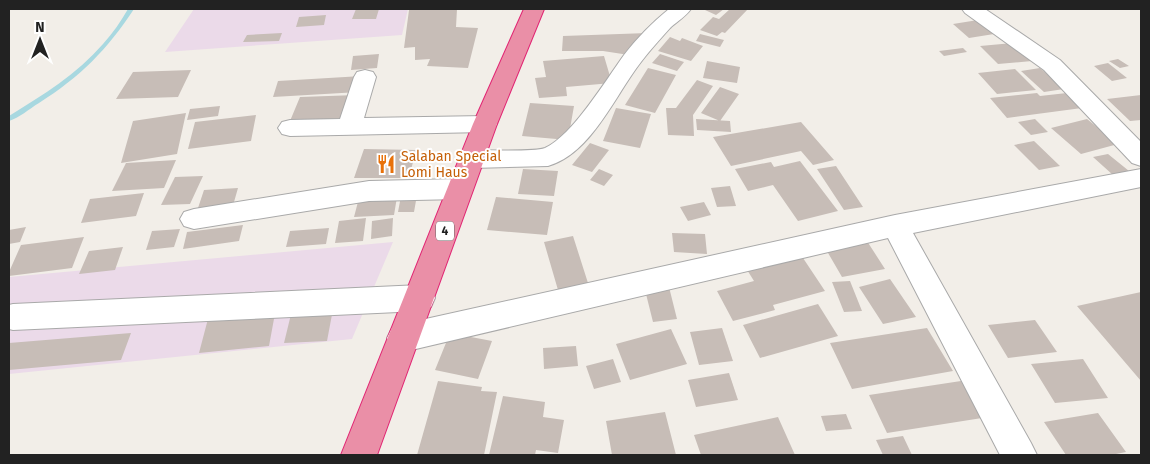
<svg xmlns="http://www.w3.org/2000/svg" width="1150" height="464" font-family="'Fira Sans',sans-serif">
  <rect width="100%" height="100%" fill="#f2eee8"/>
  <path fill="#ebdae9" d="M194 9H448H408L402 35 165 52Z
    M393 242 352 339 9 374V277Z"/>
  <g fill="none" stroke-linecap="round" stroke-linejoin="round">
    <path fill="#a8d8e0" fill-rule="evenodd" d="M128 9H134C107 50 80 77 39 103 29 109 19 118 9 121V116C43 95 77 74 103 44 113 33 121 21 128 9Z"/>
  </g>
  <path fill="#c7bdb7" d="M356 9H379L376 19H352Z
    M457 9 456 27 478 28 468 68 427 66 430 59 415 60V47L404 48 409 10Z
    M707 9H724L716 15 705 10Z
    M730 9H748L725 33 722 32 717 36 700 30 713 17 719 19Z
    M326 15 324 25 296 27 299 17Z
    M978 20 994 34 969 38 953 24Z
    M282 33 279 41 243 42 247 35Z
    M648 33 629 55 603 51H562L563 36Z
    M700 34 724 40 720 47 696 41Z
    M670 37 680 41 682 38 703 46 691 61 658 51Z
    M1013 43 1032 61 998 64 980 46Z
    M963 48 967 52 944 56 939 51Z
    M379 54 377 68 351 70 353 56Z
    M660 54 684 62 677 71 652 63Z
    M604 56 612 83 566 87 567 96 539 98 535 78 546 77 543 61Z
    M1118 59 1129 66 1120 68 1109 61Z
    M707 61 740 67 737 83 703 78Z
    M1108 63 1127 78 1112 81 1094 66Z
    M648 68 676 75 655 113 625 105Z
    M1040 68 1064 89 1044 92 1021 71Z
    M1015 69 1036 90 997 94 978 73Z
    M191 70 178 97 116 99 133 72Z
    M362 76 359 92 273 97 278 81Z
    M697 80 713 86 693 115 694 136 668 135 666 108H676Z
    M720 87 739 94 720 121 701 113Z
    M1037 93 1040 96 1067 93 1082 108 1007 118 990 98Z
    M357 95 350 120 290 121 300 97Z
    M1141 95V120L1130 121 1107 99Z
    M530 103 574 106 568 140 522 136Z
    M220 106 218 116 187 120 190 109Z
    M616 108 651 114 640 148 603 141Z
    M186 113 177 154 121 163 133 121Z
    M256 115 251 141 188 149 195 122Z
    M696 119 730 121 731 132 697 130Z
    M1035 119 1048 132 1031 135 1018 122Z
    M1087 119 1118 144 1081 154 1051 128Z
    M801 122 834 160 813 165 801 151 731 166 713 137Z
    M1034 141 1060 166 1039 170 1014 145Z
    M590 143 609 150 592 172 572 165Z
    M364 149 416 150 409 178H354Z
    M1108 154 1129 171 1113 175 1093 157Z
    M176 160 164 188 112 191 126 163Z
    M800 161 838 211 798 221 773 185 748 191 735 169 771 162 774 167Z
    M836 166 863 207 844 210 817 169Z
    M523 169 558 171 554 196 518 194Z
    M599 169 613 175 604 186 590 180Z
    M203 176 190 204 161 205 175 177Z
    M730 186 736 206 717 207 711 188Z
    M238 188 232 209 197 211 204 190Z
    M144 193 136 216 81 223 90 199Z
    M417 195 414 212H398L401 196Z
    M397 197 394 215 354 217 359 198Z
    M496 197 553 202 547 235 487 230Z
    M704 202 711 215 688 221 680 207Z
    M366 218 363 241 335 243 339 221Z
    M393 218 392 236 371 239 372 221Z
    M243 225 239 241 183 249 187 232Z
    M26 227 20 242 9 244V230Z
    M329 228 326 244 286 247 290 231Z
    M180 229 174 247 146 250 152 231Z
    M672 233 705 234 707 254 674 252Z
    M573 236 588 283 558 290 544 242Z
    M84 237 72 268 9 276V272L21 245Z
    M865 238 885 269 842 277 824 246Z
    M123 247 115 270 79 274 89 251Z
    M799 252 825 291 773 305 775 310 733 321 717 291 754 281 744 265Z
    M890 279 916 317 883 324 859 287Z
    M850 281 862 311 844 312 832 282Z
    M669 287 677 319 653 322 645 290Z
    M1141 292V381L1077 306Z
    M334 304 327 341 284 343 293 306Z
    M818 304 838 336 760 358 743 325Z
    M276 308 269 346 199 353 209 315Z
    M1035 320 1057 352 1008 358 988 325Z
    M722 328 733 361 699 365 690 332Z
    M927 328 953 371 852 389 830 343Z
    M671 329 687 364 630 380 616 344Z
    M131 333 121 360 9 370V343Z
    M450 333 492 341 478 379 435 370Z
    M576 346 578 366 544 369 543 348Z
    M613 359 621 382 594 389 586 366Z
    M1083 359 1108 398 1055 403 1031 364Z
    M729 373 738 400 696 407 688 380Z
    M438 381 482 387 481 391 497 392 484 455H417Z
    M961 381 982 418 887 433 869 395Z
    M503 396 545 402 543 417 564 420 558 453 536 450 535 455H489Z
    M665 412 676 455H612L606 421Z
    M1098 413 1126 452 1111 455H1066L1044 422Z
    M846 414 852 429 826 431 821 416Z
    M778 417 795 455H701L694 435Z
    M903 436 912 455H883L876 440Z"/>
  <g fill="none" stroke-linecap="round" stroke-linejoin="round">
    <g stroke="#a9a9a9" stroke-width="2">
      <path id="minor" d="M669 9H691C686 16 678 21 671 27 661 38 650 50 641 62 615 95 592 153 548 166L472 168 463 165 460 159 463 153 472 150C486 150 535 152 545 148 572 136 606 80 624 55 637 38 653 22 669 9Z
        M962 9H985L1060 60 1141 142V166L1132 163 1044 70 965 13Z
        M365 70 373 72 376 77 364 118 485 116 493 118 497 124 493 130 485 132 290 136 282 134 278 128 282 122 290 120 340 119 354 77 357 72Z
        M1141 169V187L913 233 1031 443 1037 455H1000L888 238 403 352 392 348 387 338 392 328 403 324 895 215Z
        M460 179 469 182 473 189 469 196 460 199 369 201 194 229 184 226 180 219 184 212 194 209 369 181Z
        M420 285 431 289 435 298 431 307 420 311 13 330 9 329V305L13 304Z"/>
    </g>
    <g stroke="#e12573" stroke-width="2">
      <path id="highway" d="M524 9H544L497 124 377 455H341L473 124Z"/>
    </g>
    <use href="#minor" fill="#fff" fill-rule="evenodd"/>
    <use href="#highway" fill="#ea8fa7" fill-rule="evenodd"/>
  </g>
  <defs>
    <g id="restaurant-bare" transform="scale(1.5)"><path d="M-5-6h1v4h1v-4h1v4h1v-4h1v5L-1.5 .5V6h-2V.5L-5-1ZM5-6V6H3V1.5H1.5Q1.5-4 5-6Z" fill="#e8710a" stroke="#fff" stroke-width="2.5" paint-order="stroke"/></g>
  </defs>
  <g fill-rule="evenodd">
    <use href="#restaurant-bare" x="386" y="164"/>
  </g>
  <g text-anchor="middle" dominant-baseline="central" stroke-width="4" stroke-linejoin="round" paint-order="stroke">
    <rect fill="#fff" stroke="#646464" stroke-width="1" x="436" y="221.5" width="18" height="19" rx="4"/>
    <g font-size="12" font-weight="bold" fill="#222">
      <text x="445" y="231">4</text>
    </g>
    <g font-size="14" fill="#c56008" stroke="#fff" text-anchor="start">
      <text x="401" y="156">Salaban Special<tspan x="401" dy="16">Lomi Haus</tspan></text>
    </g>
  </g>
  <rect width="1150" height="464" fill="none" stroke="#222222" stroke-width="20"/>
  <g transform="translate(40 40)" stroke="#ffffff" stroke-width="4" paint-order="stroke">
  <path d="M0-4L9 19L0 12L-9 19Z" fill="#222222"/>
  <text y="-8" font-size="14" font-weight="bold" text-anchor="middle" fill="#222222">N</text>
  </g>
</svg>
